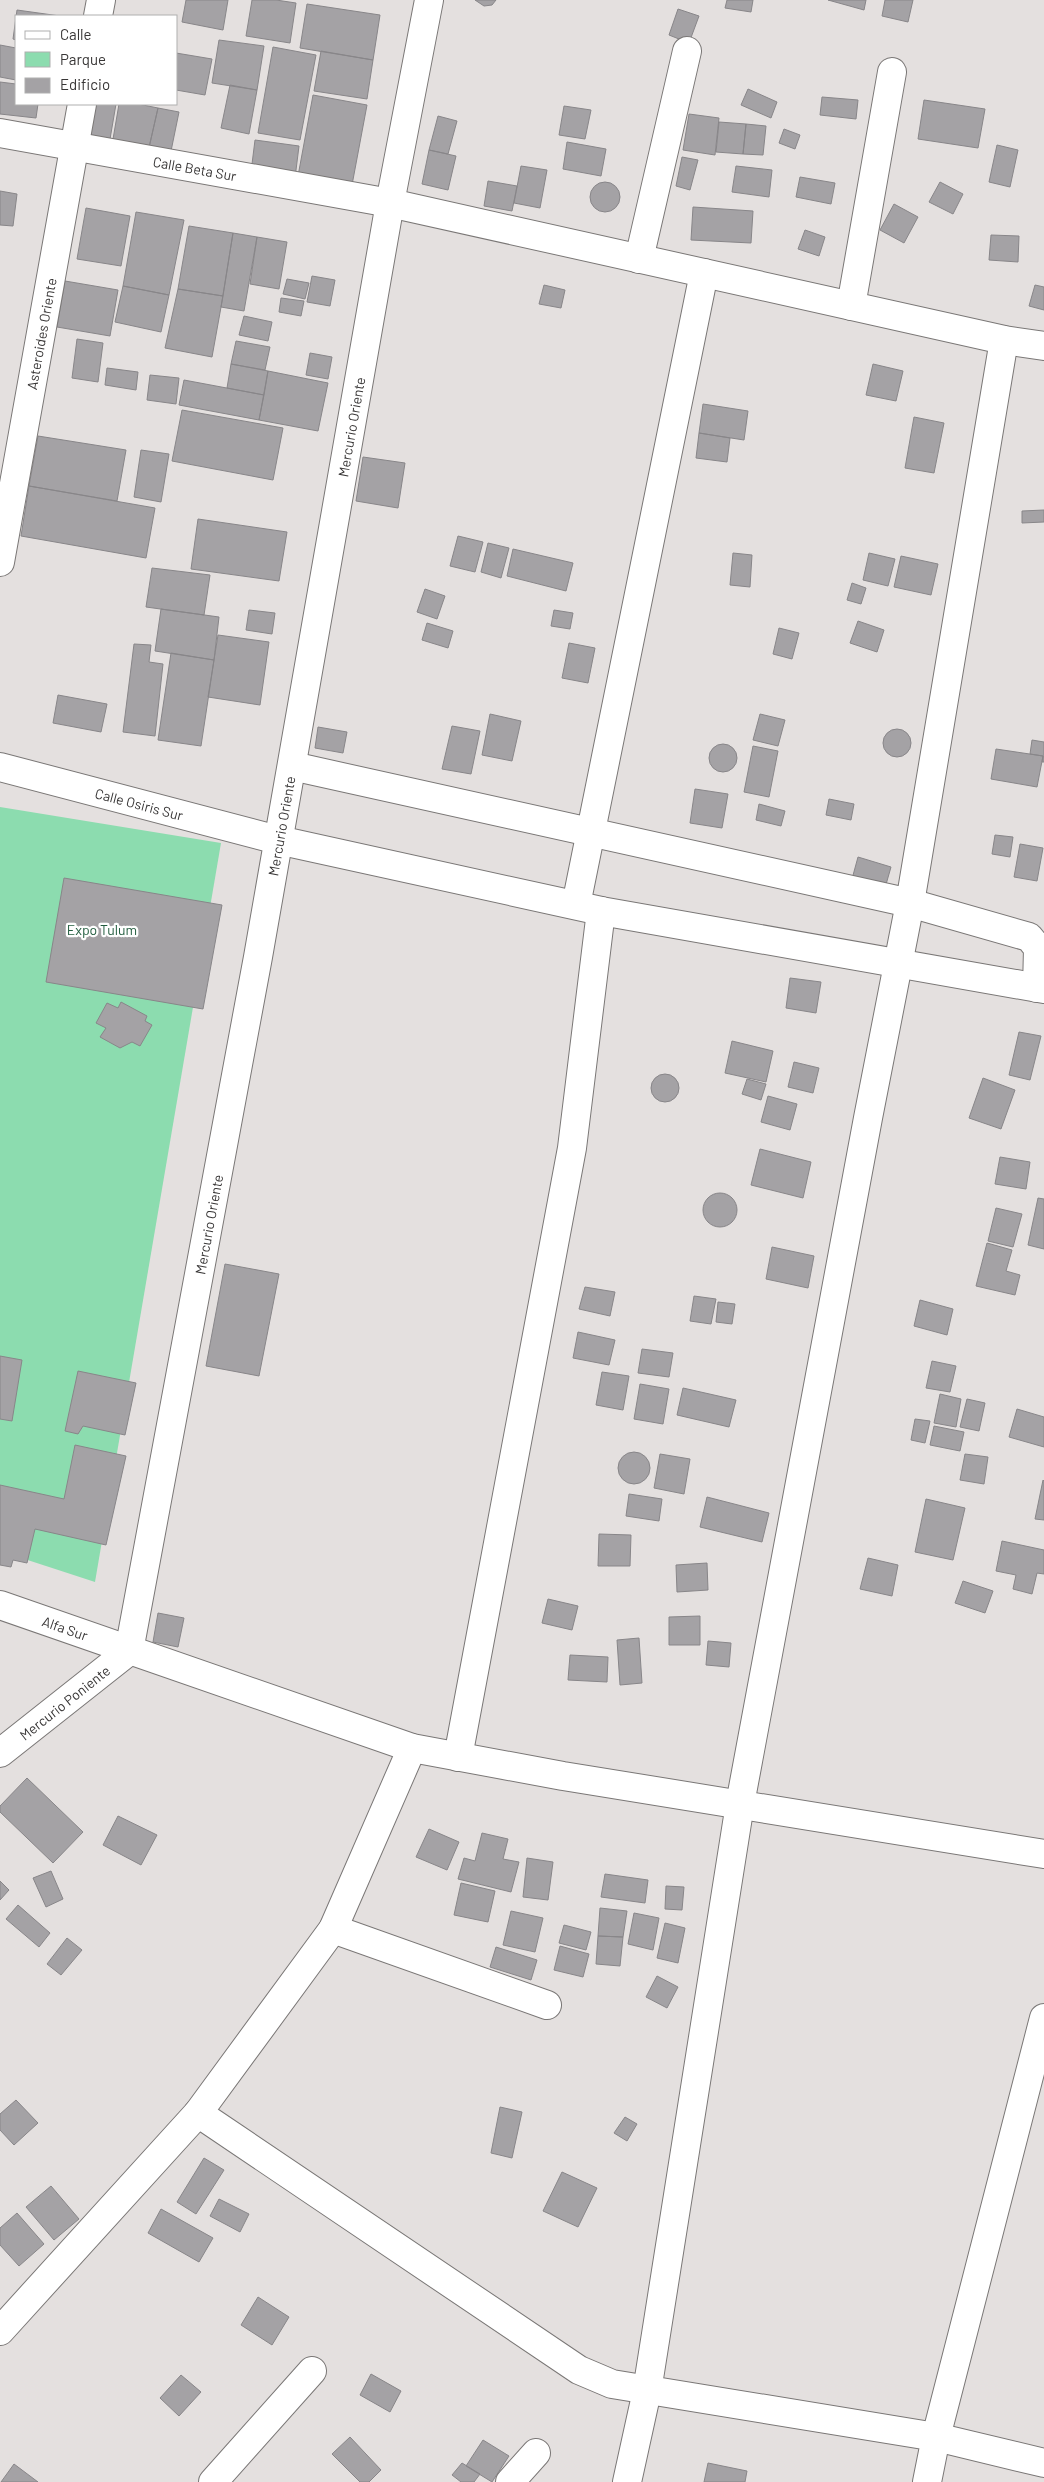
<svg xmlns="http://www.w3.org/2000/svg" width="1044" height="2482" font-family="Barlow,sans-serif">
  <rect width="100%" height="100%" fill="#e4e0df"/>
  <path fill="#8cdcaf" d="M0 807 221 843 95 1582 0 1551Z"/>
  <path fill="#a4a2a5" stroke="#888689" d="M186 0H228L223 30 182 22Z
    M252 0H276L296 3 290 43 246 36Z
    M475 0H496L492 5 484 6Z
    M727 0H753L751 12 725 8Z
    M828 0H866L864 10Z
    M885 0H913L908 22 882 16Z
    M307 4 380 15 373 60 300 48Z
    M678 9 699 16 689 43 669 35Z
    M17 10 60 16H16V40L13 39Z
    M219 40 264 46 257 90 212 83Z
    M0 45 16 48V80L0 77Z
    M273 47 316 55 300 140 258 133Z
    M321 51 373 60 367 99 314 91Z
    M176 53 212 59 205 95 176 90Z
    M0 82 16 84V104H38L36 118 0 114Z
    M230 85 257 90 249 134 221 128Z
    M748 89 777 102 771 118 741 105Z
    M313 95 367 105 352 185 298 176Z
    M822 97 858 100 856 119 820 115Z
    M924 100 985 109 978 148 918 139Z
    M93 104H116L109 145 86 141Z
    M119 104H138L158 108 148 152 112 145Z
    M564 106 591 110 585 139 559 135Z
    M158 108 179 112 170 156 148 152Z
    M689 114 719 118 715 155 683 150Z
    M438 116 457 121 448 154 429 150Z
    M719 122 746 124 743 154 716 152Z
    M746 124 766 126 763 155 743 154Z
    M784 129 800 135 795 149 779 143Z
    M255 140 299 146 295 178 251 172Z
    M567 142 606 149 601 176 563 169Z
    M997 145 1018 150 1010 187 989 182Z
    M429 150 456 156 448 190 422 184Z
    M682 157 698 160 690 190 676 186Z
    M521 166 547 170 540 208 514 203Z
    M736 166 772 170 769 197 732 192Z
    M800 177 835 183 831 204 796 197Z
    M488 181 517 186 512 211 484 206Z
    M590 197a15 15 0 1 1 30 0a15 15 0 1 1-30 0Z
    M940 182 963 194 953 214 929 202Z
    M0 191 17 194 13 226 0 225Z
    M894 204 918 217 904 243 880 230Z
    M693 207 753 211 751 243 691 240Z
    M86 208 130 216 121 266 77 259Z
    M136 212 184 220 169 295 123 286Z
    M189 226 233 233 223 296 178 289Z
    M805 230 825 237 819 256 798 249Z
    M233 233 257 237 244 311 221 307Z
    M991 235 1019 236 1018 262 989 260Z
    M257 237 287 242 279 289 250 284Z
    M312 276 335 280 330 306 307 302Z
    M287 279 309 283 305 299 283 294Z
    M65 281 118 290 110 336 57 327Z
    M544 285 565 290 561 308 539 304Z
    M1035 285 1044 287V310L1029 306Z
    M123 286 169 295 161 332 115 322Z
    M178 289 223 296 212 357 165 348Z
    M281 298 304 301 301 316 279 312Z
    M244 316 272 322 268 341 239 335Z
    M77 339 103 343 98 382 72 378Z
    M236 341 270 347 265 370 231 364Z
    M310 353 332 357 328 379 306 375Z
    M231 364 268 371 264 395 227 388Z
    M873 364 903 371 896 401 866 395Z
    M107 368 138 372 136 390 105 385Z
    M268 371 328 383 318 431 259 420Z
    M150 375 179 378 176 404 147 400Z
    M184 380 264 395 259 420 179 405Z
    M703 404 748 411 744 440 699 433Z
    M182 410 283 428 273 480 172 461Z
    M914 417 944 423 934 473 905 468Z
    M699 433 730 438 727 462 696 458Z
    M38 436 126 450 117 501 29 486Z
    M141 450 169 454 161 502 134 497Z
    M363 457 405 463 398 508 356 501Z
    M29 486 155 508 146 558 21 536Z
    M1044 510V522L1022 523V511Z
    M198 519 287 532 279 581 191 569Z
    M458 536 483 542 475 572 450 566Z
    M488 543 509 548 501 578 481 572Z
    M513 549 573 563 566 591 507 576Z
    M733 553 752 555 750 587 730 585Z
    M869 553 895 559 888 586 863 580Z
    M901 556 938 564 931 595 894 587Z
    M152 568 210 575 204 615 146 607Z
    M852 583 866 588 861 604 847 600Z
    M425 589 445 596 437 619 417 612Z
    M161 609 219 617 214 660 155 651Z
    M249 610 275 613 272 634 246 630Z
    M554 610 573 613 570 629 551 626Z
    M858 621 884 630 877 652 850 643Z
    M427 623 453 631 448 648 422 640Z
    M779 628 799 633 792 659 773 654Z
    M218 635 269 642 260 705 208 697Z
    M569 643 595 648 588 683 562 678Z
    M134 644 151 645 149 662 163 664 155 736 123 732Z
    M171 653 214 660 201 746 158 740Z
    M58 695 107 704 101 732 53 723Z
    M490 714 521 721 512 761 482 755Z
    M760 714 785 720 778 746 753 740Z
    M452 726 480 731 471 774 442 769Z
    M318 727 347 732 343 753 315 748Z
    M883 743a14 14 0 1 1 28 0a14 14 0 1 1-28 0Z
    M1032 740 1044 742V762H1042L1043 756 1030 754Z
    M709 758a14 14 0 1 1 28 0a14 14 0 1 1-28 0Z
    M753 746 778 751 769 797 744 792Z
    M996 749 1043 756 1037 787 991 779Z
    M695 789 728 794 722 828 690 823Z
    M829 799 854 804 851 820 826 815Z
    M759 804 785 811 781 826 756 820Z
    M995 835 1013 837 1010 857 992 854Z
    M1020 844 1043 848 1037 881 1014 877Z
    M858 857 891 867 885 888 852 879Z
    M64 878 222 905 203 1009 46 982Z
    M790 978 821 982 816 1013 786 1008Z
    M121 1002 147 1016 145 1021 152 1025 140 1046 132 1042 120 1048 100 1037 106 1028 96 1023 107 1003 118 1008Z
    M1019 1032 1041 1036 1030 1080 1009 1075Z
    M732 1041 773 1051 766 1082 725 1073Z
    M794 1062 819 1068 813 1093 788 1087Z
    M651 1088a14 14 0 1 1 28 0a14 14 0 1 1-28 0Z
    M983 1078 1015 1090 1001 1129 969 1118Z
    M747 1079 766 1084 761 1100 742 1094Z
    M768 1096 797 1104 790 1130 761 1122Z
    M760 1149 811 1162 803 1198 751 1185Z
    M1000 1157 1030 1162 1026 1189 995 1184Z
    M703 1210a17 17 0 1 1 34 0a17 17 0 1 1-34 0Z
    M1038 1198 1044 1199V1249L1028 1245Z
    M996 1208 1022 1214 1013 1247 988 1241Z
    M987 1243 1012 1250 1006 1271 1020 1275 1015 1295 976 1286Z
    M772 1247 814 1256 808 1288 766 1279Z
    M225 1264 279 1274 259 1376 206 1366Z
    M585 1287 615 1292 610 1316 579 1309Z
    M694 1296 716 1299 711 1324 690 1321Z
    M920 1300 953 1309 947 1335 914 1326Z
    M718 1302 735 1304 732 1324 716 1322Z
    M578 1332 615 1340 609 1365 573 1358Z
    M642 1349 673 1353 669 1377 638 1373Z
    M0 1356 22 1360 12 1421 0 1419Z
    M932 1361 956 1366 950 1392 926 1388Z
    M78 1371 136 1383 125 1435 83 1426 78 1434 65 1431Z
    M602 1372 629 1376 623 1410 596 1405Z
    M640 1384 669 1389 663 1424 634 1419Z
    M683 1388 736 1400 729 1427 677 1415Z
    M940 1394 961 1399 956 1427 934 1423Z
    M967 1399 985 1403 979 1431 960 1427Z
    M1017 1409 1044 1417V1447L1009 1437Z
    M915 1419 930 1421 925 1443 911 1440Z
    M934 1426 964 1432 960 1451 930 1445Z
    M75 1445 126 1456 106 1545 35 1529 27 1563 13 1560 11 1567 0 1565V1485L64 1499Z
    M618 1468a16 16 0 1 1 32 0a16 16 0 1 1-32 0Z
    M660 1454 690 1459 684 1494 654 1488Z
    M965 1454 988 1457 984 1484 960 1480Z
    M1043 1480 1044 1481V1520L1035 1519Z
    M629 1494 662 1499 659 1521 626 1516Z
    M707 1497 769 1513 762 1542 700 1527Z
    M926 1499 965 1508 953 1560 915 1552Z
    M599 1534 631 1535 630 1566H598Z
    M1002 1541 1044 1550V1574L1037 1573 1032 1594 1013 1589 1016 1575 996 1571Z
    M868 1558 898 1565 892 1596 860 1589Z
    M707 1563 708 1590 677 1592 676 1565Z
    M963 1581 993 1591 985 1613 955 1603Z
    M548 1599 578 1606 572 1630 542 1623Z
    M158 1613 184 1618 178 1647 153 1642Z
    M700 1616V1645H669V1617Z
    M639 1638 642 1683 620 1685 617 1640Z
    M708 1641 731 1643 729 1667 706 1665Z
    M570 1655 608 1657 607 1682 568 1680Z
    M27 1778 83 1832 53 1863 0 1812V1806Z
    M118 1816 157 1835 141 1865 103 1845Z
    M429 1829 459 1842 447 1870 416 1857Z
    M482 1833 508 1839 503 1859 519 1862 511 1892 458 1879 464 1858 475 1861Z
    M527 1858 553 1862 548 1900 523 1897Z
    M51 1871 63 1899 46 1907 33 1878Z
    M605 1874 648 1880 645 1903 601 1897Z
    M0 1881 9 1890 0 1900Z
    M461 1883 495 1891 488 1922 454 1915Z
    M666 1886 684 1887 682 1910 665 1909Z
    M18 1905 50 1933 39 1947 6 1919Z
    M600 1908 627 1911 623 1937 598 1936Z
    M511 1911 543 1918 535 1952 503 1945Z
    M634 1913 659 1918 653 1950 628 1944Z
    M665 1923 685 1928 678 1963 657 1958Z
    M564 1925 591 1932 586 1950 559 1943Z
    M598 1936 623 1937 620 1966 596 1964Z
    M67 1938 82 1950 61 1975 47 1964Z
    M560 1946 589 1954 583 1977 554 1970Z
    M496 1947 537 1960 531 1980 490 1967Z
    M657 1976 678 1987 667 2008 646 1997Z
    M16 2100 38 2123 14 2145 0 2130V2114Z
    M500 2107 522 2112 512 2158 491 2153Z
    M625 2117 637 2124 627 2141 614 2133Z
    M204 2158 224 2170 196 2214 177 2202Z
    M562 2172 597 2188 578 2227 543 2211Z
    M51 2186 79 2219 54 2240 26 2207Z
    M219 2199 249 2214 240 2232 210 2216Z
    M161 2209 213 2238 199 2262 148 2233Z
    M17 2213 44 2244 19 2266 0 2245V2228Z
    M258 2297 289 2317 272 2345 241 2325Z
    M371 2374 401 2391 390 2412 360 2395Z
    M181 2375 201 2392 179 2416 160 2398Z
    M350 2437 381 2470 369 2482H360L332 2454Z
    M483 2440 509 2456 492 2482 466 2466Z
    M462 2463 480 2474 474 2482H461L452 2475Z
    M708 2463 747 2471 745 2482H704Z
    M14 2464 38 2482H1Z"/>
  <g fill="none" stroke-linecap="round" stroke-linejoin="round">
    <g stroke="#7a7776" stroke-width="30">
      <g id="minor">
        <path d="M98 16 101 0"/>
        <path id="s1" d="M0 133 390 203 1004 340 1044 346"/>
        <path d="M639 259 687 51"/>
        <path d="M851 306 892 72"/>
        <path id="s2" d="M0 562 82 104"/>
        <path d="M292 766 910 903 1004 340"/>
        <path id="s3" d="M0 767 278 840 601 911 1044 989"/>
        <path d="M576 905 704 273"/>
        <path id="s4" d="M0 1605 412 1748 563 1776 1044 1854"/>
        <path id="s5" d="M129 1651 258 957 390 203 429 0"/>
        <path id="s6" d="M0 1753 129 1651"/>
        <path d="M458 1757 572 1148 601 911"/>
        <path d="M333 1929 547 2005"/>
        <path d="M198 2113 579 2370 612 2384 936 2437 1044 2463"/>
        <path d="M0 2331 198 2113 333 1929 412 1748"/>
        <path d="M213 2482 312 2371"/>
        <path d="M510 2482 536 2453"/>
        <path d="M627 2482 647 2391 740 1804 868 1118 910 903 1029 937 1038 948 1037 988"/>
        <path d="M927 2482 936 2437 1044 2018"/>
      </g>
    </g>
    <use href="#minor" stroke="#fff" stroke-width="28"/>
  </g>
  <g text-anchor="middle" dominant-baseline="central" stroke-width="4.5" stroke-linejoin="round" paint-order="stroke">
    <g font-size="14" fill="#383636" stroke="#fff">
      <text stroke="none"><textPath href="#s1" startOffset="198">Calle Beta Sur</textPath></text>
      <text stroke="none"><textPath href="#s2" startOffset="232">Asteroides Oriente</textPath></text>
      <text stroke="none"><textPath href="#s5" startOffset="1244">Mercurio Oriente</textPath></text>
      <text stroke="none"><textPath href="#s3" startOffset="144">Calle Osiris Sur</textPath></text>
      <text stroke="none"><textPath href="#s5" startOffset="839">Mercurio Oriente</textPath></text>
      <text stroke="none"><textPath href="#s5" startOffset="434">Mercurio Oriente</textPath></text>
      <text stroke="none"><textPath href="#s4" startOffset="69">Alfa Sur</textPath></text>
      <text stroke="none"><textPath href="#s6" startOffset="82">Mercurio Poniente</textPath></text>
    </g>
    <g font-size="14" fill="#215c3e" stroke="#fff">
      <text x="102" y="929">Expo Tulum</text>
    </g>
  </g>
  <rect x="15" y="15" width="162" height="90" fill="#ffffff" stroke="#afafaf"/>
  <rect x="25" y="31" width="25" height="8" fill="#ffffff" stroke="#afafaf"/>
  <text x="60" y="40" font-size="15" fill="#383636">Calle</text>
  <rect x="25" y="52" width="25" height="15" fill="#8cdcaf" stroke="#afafaf"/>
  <text x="60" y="65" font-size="15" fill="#383636">Parque</text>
  <rect x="25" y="78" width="25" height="15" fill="#a4a2a5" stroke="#afafaf"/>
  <text x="60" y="90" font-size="15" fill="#383636">Edificio</text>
</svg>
